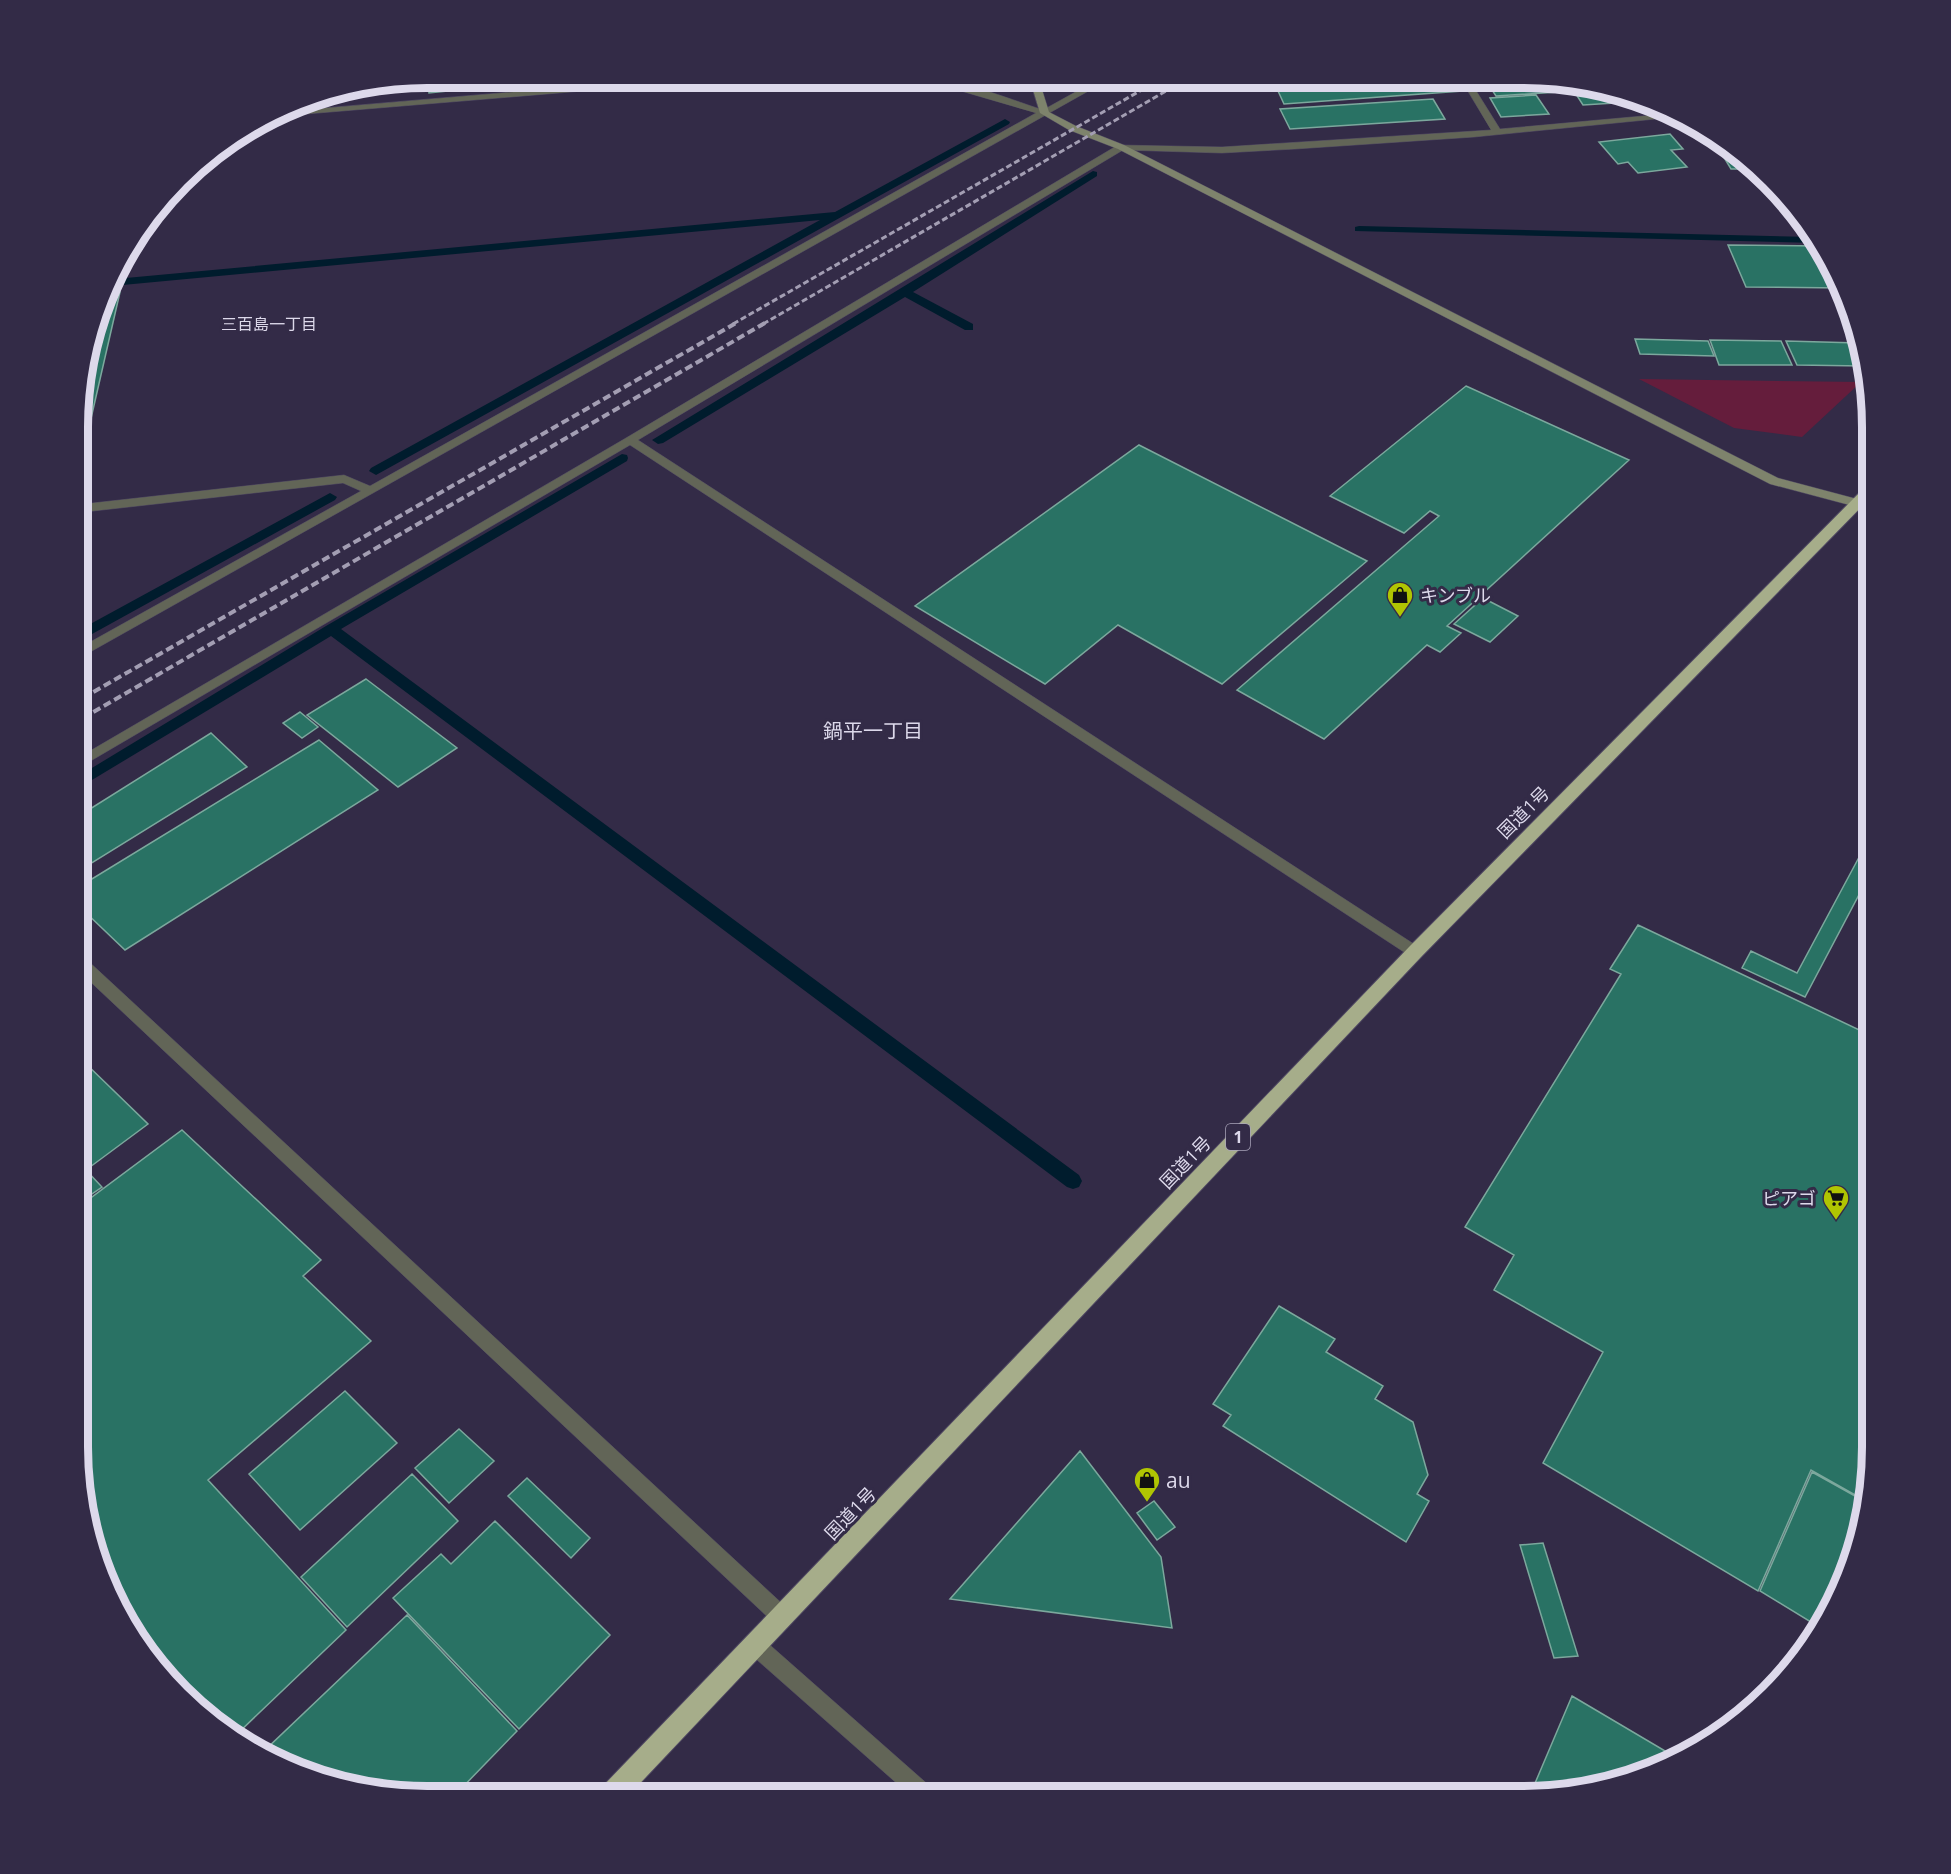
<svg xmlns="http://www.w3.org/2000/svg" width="1951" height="1874" font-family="'Open Sans','Noto Sans JP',sans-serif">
  <rect width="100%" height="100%" fill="#332b47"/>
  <path fill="#651d3c" d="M1639 379 1861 382 1802 437 1734 428Z"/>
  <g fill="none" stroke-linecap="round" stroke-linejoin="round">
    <path fill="#001c2d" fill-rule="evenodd" d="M1005 119 1010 122 1009 124 376 475 369 471 371 468 820 220 112 286 115 279 835 212Z
      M1093 171 1097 172V176L913 292 973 324V330H965L905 297 663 443 658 444 652 440Z
      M1359 226 1813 237 1817 243 1355 231V227Z
      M622 454 627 455 628 458 627 461 341 629 1079 1175 1082 1181 1079 1187 1073 1189 1067 1187 331 636 82 786V774L326 626Z
      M330 493 337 497 335 500 83 639V628Z"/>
  </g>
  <path fill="#297264" stroke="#7ca89d" stroke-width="1.5" d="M428 78H466L467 89 429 93Z
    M1273 80 1456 81 1462 91 1284 104Z
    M1486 81H1568L1631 102 1583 105 1574 91 1496 96Z
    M1536 95 1549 114 1501 117 1490 98Z
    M1433 99 1445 119 1290 129 1280 109Z
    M1670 134 1683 149 1671 150 1687 167 1638 173 1628 162 1618 164 1599 142Z
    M1711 136 1748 169H1731Z
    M148 225 142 249 127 250Z
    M1728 245 1819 246 1843 288 1746 287Z
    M120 292 84 449 85 360 110 293Z
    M1635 339 1708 341 1714 356 1640 354Z
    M1710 340 1781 341 1792 365H1719Z
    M1786 341 1858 343 1863 366 1797 365Z
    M1466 386 1629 460 1447 626 1461 633 1440 652 1427 645 1324 739 1237 690 1439 516 1430 511 1404 533 1330 496Z
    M1139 445 1367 561 1222 684 1118 625 1045 684 915 606Z
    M1483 598 1518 616 1490 642 1454 624Z
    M366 679 457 748 398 787 307 715Z
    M300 712 318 727 302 738 283 723Z
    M211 733 247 767 82 869V814Z
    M319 740 378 790 125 950 82 909V885Z
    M1872 833V870L1805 997 1742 968 1751 951 1797 973Z
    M1638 925 1872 1036V1469L1864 1500 1811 1470 1758 1591 1543 1463 1603 1352 1494 1290 1514 1255 1465 1227 1621 974 1610 969Z
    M81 1059 148 1124 86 1170 102 1187 80 1202Z
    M182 1130 321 1260 303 1276 371 1341 208 1480 346 1630 236 1735 197 1709 151 1659 105 1580 79 1469 80 1206Z
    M1279 1306 1335 1339 1326 1352 1383 1386 1375 1399 1413 1422 1428 1475 1417 1494 1429 1501 1406 1542 1223 1426 1231 1415 1213 1404Z
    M345 1391 397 1443 300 1530 249 1474Z
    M459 1429 494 1461 449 1503 415 1468Z
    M1080 1451 1161 1557 1172 1628 950 1599Z
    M1812 1472 1864 1501 1837 1601 1819 1627 1760 1591Z
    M412 1474 458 1521 347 1627 301 1577Z
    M527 1478 590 1538 571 1558 508 1496Z
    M1154 1501 1175 1527 1157 1540 1137 1513Z
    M495 1521 610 1635 519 1729 393 1598 441 1554 451 1564Z
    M1543 1543 1578 1656 1554 1658 1520 1545Z
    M407 1615 517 1731 455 1795H405L273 1760 262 1753Z
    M1572 1696 1677 1758 1657 1769 1546 1795H1530Z"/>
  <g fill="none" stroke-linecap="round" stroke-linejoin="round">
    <g stroke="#4e4761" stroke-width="1">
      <path id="street" d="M664 79H696L691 82 282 116 291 111Z
        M920 79C962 79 1003 97 1043 110L1097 80H1108L83 656V646L361 491 343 483 84 512V504L344 475 370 486 1036 113Z
        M1462 81H1470L1500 129 1665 114 1676 117 1474 137 1295 149 1222 153 1123 150 638 440 1420 948 1423 952 1420 956H1410L630 445 82 766 83 755 626 438 1118 145 1222 147 1491 130Z
        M81 957 86 959 788 1609 791 1616 788 1623 781 1626 774 1623 81 973Z
        M755 1635 762 1638 932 1788 935 1795H910L748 1652 745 1645 748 1638Z"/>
    </g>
    <g stroke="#4e4761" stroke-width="1">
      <path id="secondary" d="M1030 80H1039L1049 112 1076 126 1124 145 1778 478 1872 503V511L1770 484 1118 149 1069 130 1040 113Z"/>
    </g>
    <g stroke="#4e4761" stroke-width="2">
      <path id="highway" d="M1872 484V496L1421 957 629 1795H600L603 1786 1409 947 1867 485Z"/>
    </g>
    <use href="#street" fill="#626557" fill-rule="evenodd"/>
    <use href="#secondary" fill="#7e836c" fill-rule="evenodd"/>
    <use href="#highway" fill="#a6ad8a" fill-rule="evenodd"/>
    <path stroke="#a39eb3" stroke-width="3" stroke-dasharray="6 3" stroke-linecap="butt" d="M733 324 1159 80
      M763 324 1185 80"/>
    <path stroke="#a39eb3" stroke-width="4" stroke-dasharray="8 4" stroke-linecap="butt" d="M83 698 736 323
      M83 718 765 323"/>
  </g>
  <defs>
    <g id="shop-pin" transform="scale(1.35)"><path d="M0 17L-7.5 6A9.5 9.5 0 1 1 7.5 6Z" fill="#b0c502" stroke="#332b47"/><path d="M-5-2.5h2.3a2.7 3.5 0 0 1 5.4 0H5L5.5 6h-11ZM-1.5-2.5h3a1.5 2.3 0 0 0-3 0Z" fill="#111"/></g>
    <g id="supermarket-pin" transform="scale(1.35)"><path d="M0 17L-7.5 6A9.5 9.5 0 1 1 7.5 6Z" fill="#b0c502" stroke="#332b47"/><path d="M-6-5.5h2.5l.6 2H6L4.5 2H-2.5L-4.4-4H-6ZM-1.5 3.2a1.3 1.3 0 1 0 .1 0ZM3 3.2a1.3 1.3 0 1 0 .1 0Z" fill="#111"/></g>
  </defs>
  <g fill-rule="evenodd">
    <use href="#shop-pin" x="1400" y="595"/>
    <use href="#supermarket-pin" x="1836" y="1198"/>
    <use href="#shop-pin" x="1147" y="1480"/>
  </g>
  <g text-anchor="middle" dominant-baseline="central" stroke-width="6" stroke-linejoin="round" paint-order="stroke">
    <g font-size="16" fill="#ddd9eb" stroke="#332b47">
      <text x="269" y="324">三百島一丁目</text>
    </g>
    <rect fill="#332b47" stroke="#aaa5ba" stroke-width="1.5" x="1226" y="1124" width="24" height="26" rx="4.5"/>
    <g font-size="16" font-weight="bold" fill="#ddd9eb">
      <text x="1238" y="1137">1</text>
    </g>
    <g font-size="18" fill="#ddd9eb" stroke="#332b47" text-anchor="start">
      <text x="1420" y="595">キンブル</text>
      <text x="1816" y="1198" text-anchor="end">ピアゴ</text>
    </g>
    <g font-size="18" fill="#ddd9eb" stroke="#332b47">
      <text transform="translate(1523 812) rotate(-45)">国道1号</text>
      <text transform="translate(1185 1162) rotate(-46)">国道1号</text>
      <text transform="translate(850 1513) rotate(-46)">国道1号</text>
    </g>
    <g font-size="20" fill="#ddd9eb" stroke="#332b47">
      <text x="873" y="730">鍋平一丁目</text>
    </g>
    <g font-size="21" fill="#ddd9eb" stroke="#332b47" text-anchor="start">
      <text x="1166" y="1480">au</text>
    </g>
  </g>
  <path d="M0 0H1951V1874H0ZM427 88H1523A339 339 0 0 1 1862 427V1447A339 339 0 0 1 1523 1786H427A339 339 0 0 1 88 1447V427A339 339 0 0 1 427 88Z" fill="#332b47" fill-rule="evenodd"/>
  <path fill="none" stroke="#ddd9eb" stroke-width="8" d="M427 88H1523A339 339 0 0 1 1862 427V1447A339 339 0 0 1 1523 1786H427A339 339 0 0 1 88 1447V427A339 339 0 0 1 427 88Z"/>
</svg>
